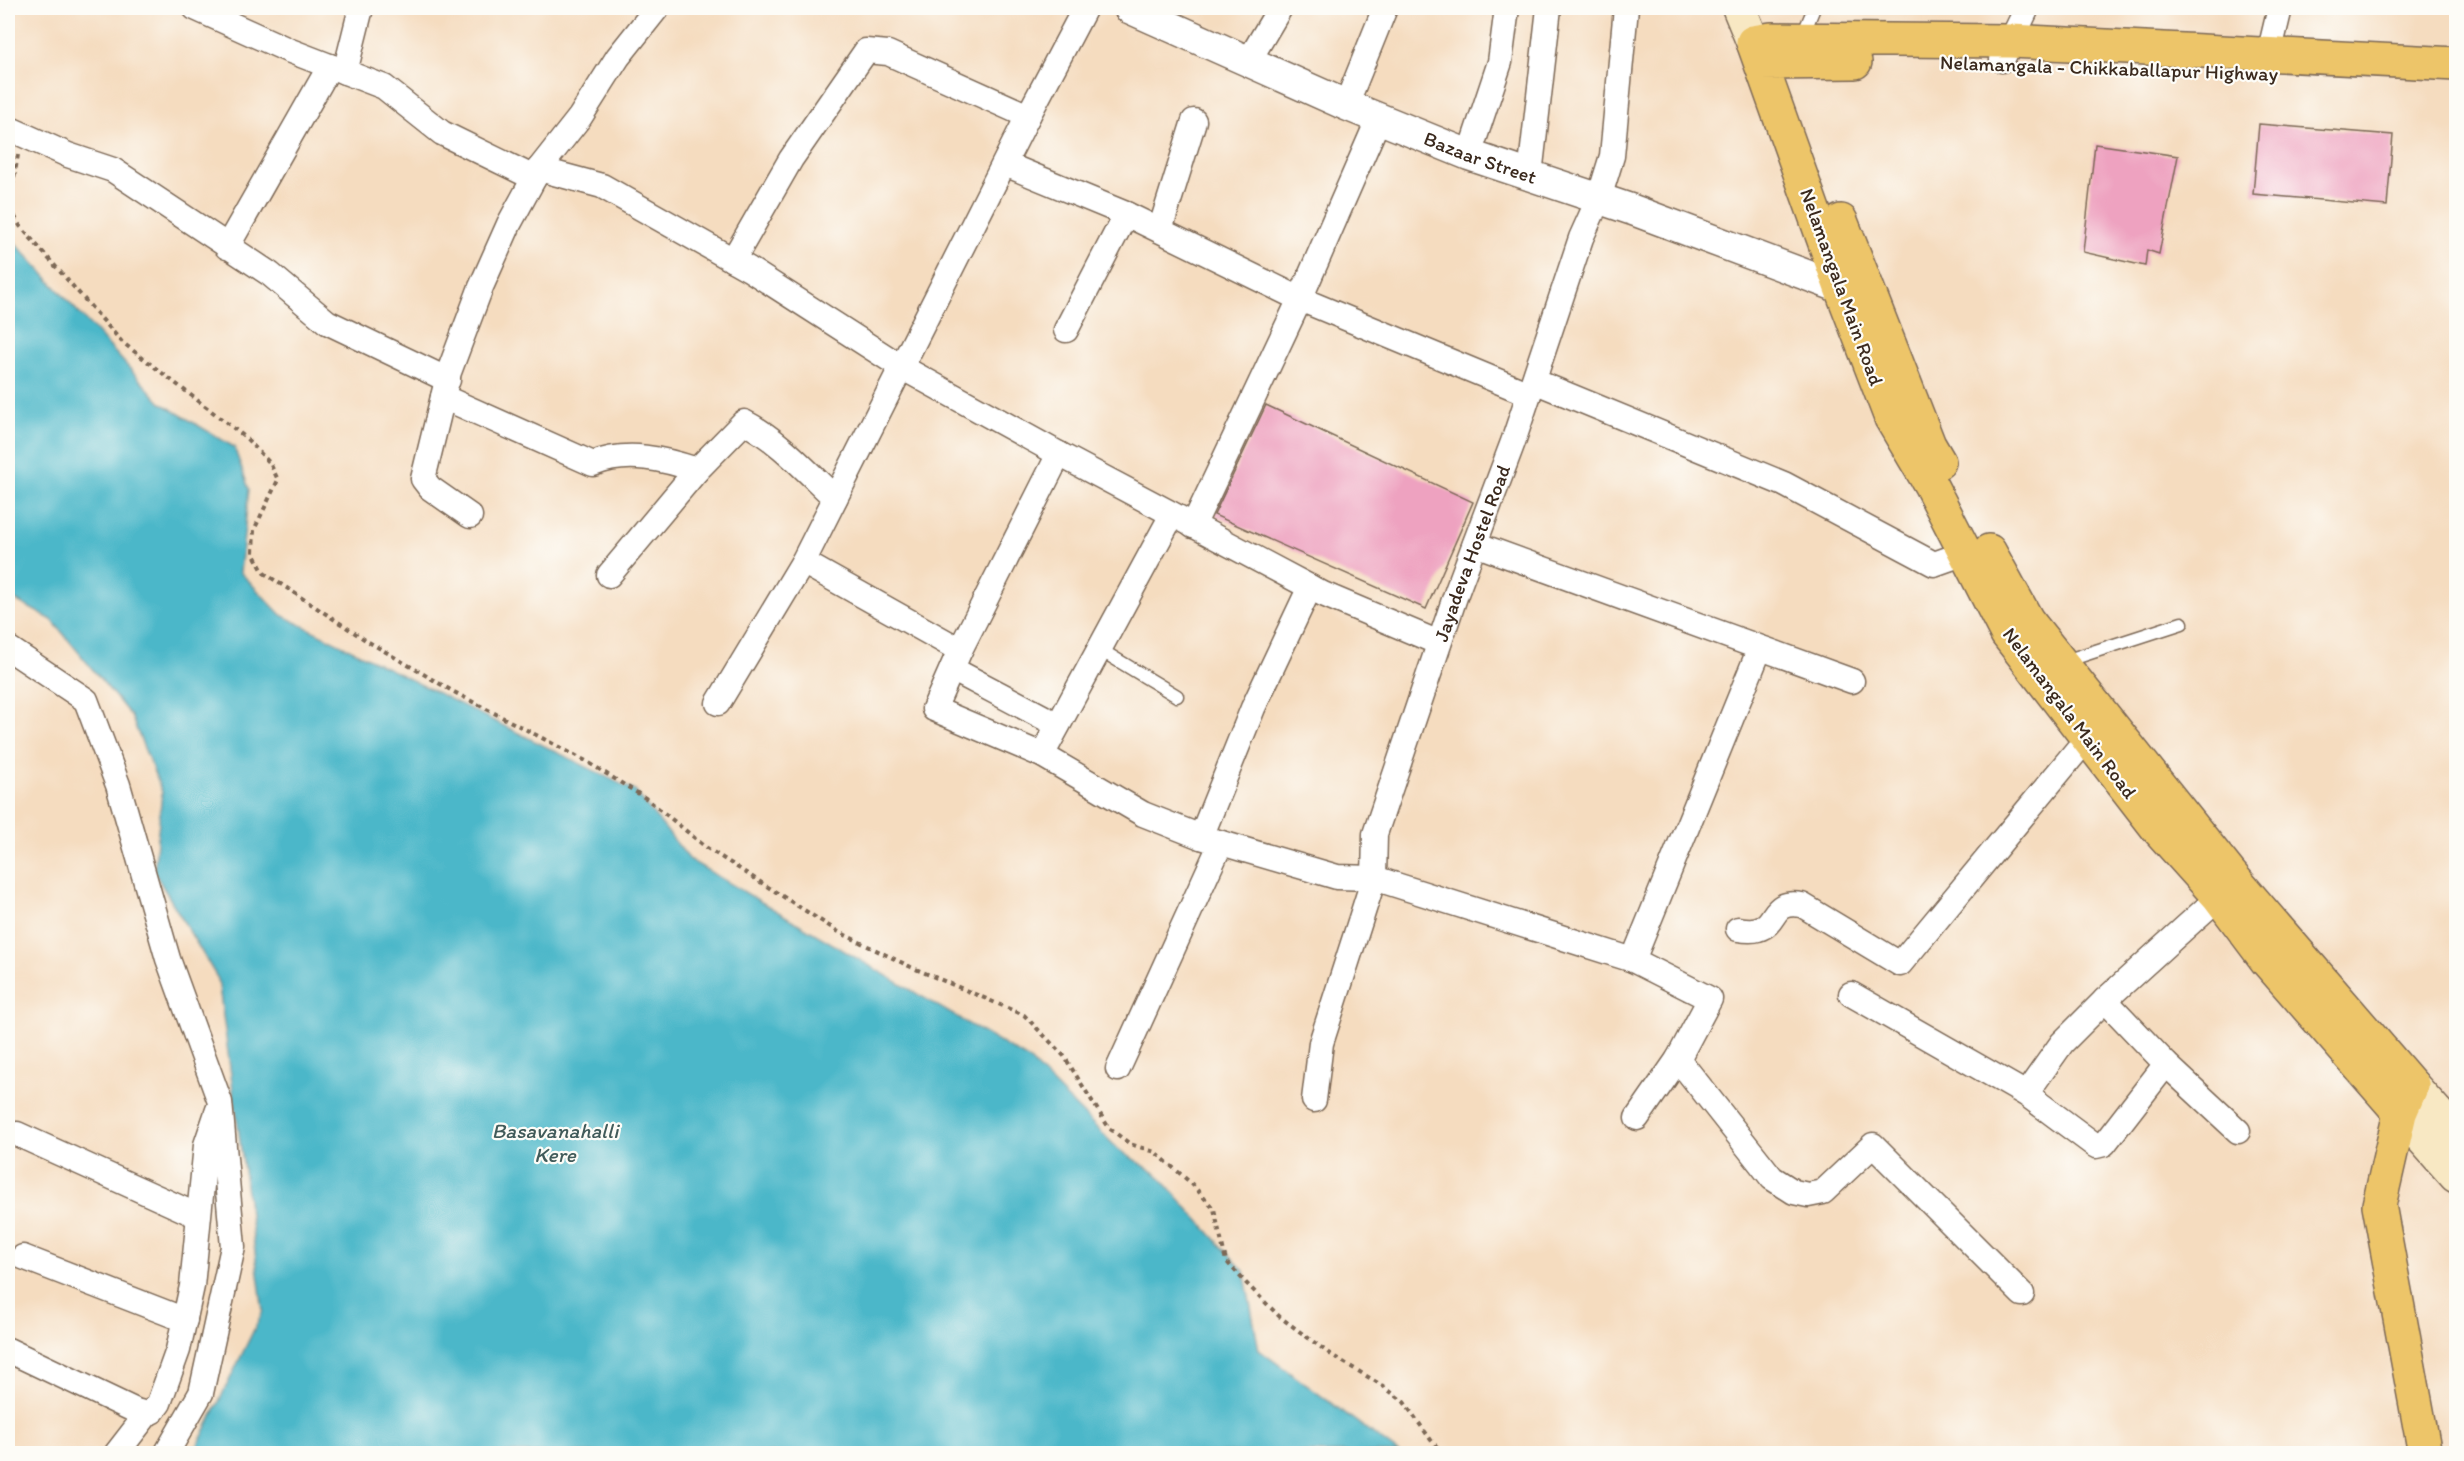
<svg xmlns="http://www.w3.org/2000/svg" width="2464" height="1461" font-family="Itim,sans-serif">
  <rect width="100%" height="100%" fill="#fdfcf7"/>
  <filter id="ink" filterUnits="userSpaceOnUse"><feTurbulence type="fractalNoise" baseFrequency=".0167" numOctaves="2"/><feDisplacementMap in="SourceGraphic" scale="12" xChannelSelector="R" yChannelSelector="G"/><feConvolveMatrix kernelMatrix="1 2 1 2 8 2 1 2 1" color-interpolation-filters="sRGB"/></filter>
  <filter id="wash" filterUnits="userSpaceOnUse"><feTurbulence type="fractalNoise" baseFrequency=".008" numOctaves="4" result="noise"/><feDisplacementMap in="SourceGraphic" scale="24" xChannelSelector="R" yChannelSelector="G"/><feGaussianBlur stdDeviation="1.35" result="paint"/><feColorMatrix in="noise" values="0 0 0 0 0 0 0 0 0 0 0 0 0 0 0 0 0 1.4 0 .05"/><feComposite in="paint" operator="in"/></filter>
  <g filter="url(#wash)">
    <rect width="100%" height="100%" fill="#f5dcbf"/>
    <path fill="#4cb7c9" stroke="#447074" stroke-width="1.5" d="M8 235 161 403 234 447 249 489 240 572 281 615 635 791 690 860 1028 1059 1119 1150 1157 1174 1244 1271 1259 1350 1399 1453H194L263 1311 218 979 154 872 162 792 131 716 52 620 8 596Z"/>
    <g id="blocks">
      <path fill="#eea2c0" d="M2259 124 2393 135 2387 206 2253 194Z
        M2095 144 2178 156 2159 254 2147 250 2145 266 2083 252Z
        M1266 405 1473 502 1426 609 1214 515Z"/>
    </g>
  </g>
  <g filter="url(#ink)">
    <use href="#blocks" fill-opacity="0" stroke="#7c6856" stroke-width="1.5"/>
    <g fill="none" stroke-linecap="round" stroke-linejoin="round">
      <g stroke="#7c6856" stroke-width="15">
        <path id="service" d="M1802 37 1814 8
          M1099 649 1177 696
          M2062 662 2182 623"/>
      </g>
      <g stroke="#7c6856" stroke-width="27">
        <g id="minor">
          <path d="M195 8 288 50 384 87 442 133 534 178"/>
          <path d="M2269 54 2280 8"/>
          <path d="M2002 60 2027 8"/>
          <path d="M1248 62 1280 8"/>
          <path d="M345 72 361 8"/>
          <path d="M1346 105 1385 8"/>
          <path d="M1028 116 1085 8"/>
          <path d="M8 128 68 155 113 170 270 274 327 322 448 380"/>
          <path d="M1469 155 1500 62 1507 8"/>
          <path d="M1005 164 1126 214 1300 299 1529 394"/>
          <path d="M539 169 602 186 749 269 903 368 1059 454 1323 594 1439 643"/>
          <path d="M1530 175 1549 8"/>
          <path d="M1160 230 1194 121"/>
          <path d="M227 247 330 66"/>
          <path d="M1066 330 1126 214"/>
          <path d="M1534 381 1784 484 1934 564 1965 553"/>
          <path d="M443 397 593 464C627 450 664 459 697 470L744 422C779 440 806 471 835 498"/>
          <path d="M1059 454 960 650 934 709 1042 755 1143 814 1201 837 1337 877 1374 878 1633 960 1710 999 1678 1059 1637 1118"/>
          <path d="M470 516 430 488 423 479 449 372 481 287 509 224 539 169 580 117 618 57 657 8"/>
          <path d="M1193 526 1300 299 1379 118"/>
          <path d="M1475 544 1852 681"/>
          <path d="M803 562 960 650"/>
          <path d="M609 575 697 470"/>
          <path d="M8 648 86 700 118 785 168 959 220 1102 233 1247 201 1393 166 1454"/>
          <path d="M952 669 1058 725"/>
          <path d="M718 703 803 562 1028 116 888 53 866 51 791 159 733 260"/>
          <path d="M1042 755 1172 515"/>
          <path d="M1201 837 1253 708 1310 587"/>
          <path d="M1738 929C1744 930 1752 931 1758 929 1779 923 1769 900 1802 905L1900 964 2088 737 2098 727"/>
          <path d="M1633 960 1760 648"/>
          <path d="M1851 994 2026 1094 2096 1146 2104 1144 2166 1064 2105 1000"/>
          <path d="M1678 1059 1772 1178 1794 1192 1808 1195 1823 1192 1873 1145 2022 1294"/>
          <path d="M2166 1064 2238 1131"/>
          <path d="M1118 1069 1221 843"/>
          <path d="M2026 1094 2062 1043 2105 1000 2230 887"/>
          <path id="s1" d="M1314 1100 1321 1043 1374 878 1375 834 1457 591 1513 442 1581 238 1599 198 1612 156 1626 8"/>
          <path d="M17 1134 198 1216"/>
          <path d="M23 1257 185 1320"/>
          <path d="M8 1350 136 1411 147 1414 153 1411 159 1403 178 1350 192 1286 206 1145 218 1110"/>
          <path d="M116 1454 147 1414"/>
        </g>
      </g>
      <g stroke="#7c6856" stroke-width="33">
        <g id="tertiary">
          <path id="s2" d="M1129 8 1346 105 1469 155 1633 210 1841 288"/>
        </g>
      </g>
      <g stroke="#7c6856" stroke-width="36">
        <path id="secondary" d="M1739 8 1753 42
          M2412 1085 2456 1134
          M2400 1113 2456 1176"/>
      </g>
      <g stroke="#7c6856" stroke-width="36">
        <path id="primary" d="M1761 63 1855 62
          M1841 221 1929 445 1939 462
          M1989 551 2027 620 2231 875 2412 1085 2400 1113 2379 1205 2425 1454
          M2400 1113 2267 961 2219 897 2157 828 2007 634 1930 484 1891 418 1841 288 1753 42 1771 39 2011 41 2456 64"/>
      </g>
      <path stroke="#7c6856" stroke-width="4" stroke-dasharray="4.5 4.5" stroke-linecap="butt" d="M18 155 9 206 20 226 122 342 245 437 270 463 278 480 254 530 253 553 264 573 367 641 454 692 586 761 647 799 707 848 837 931 911 967 1024 1015 1064 1056 1109 1128 1130 1144 1155 1152 1191 1183 1214 1209 1226 1261 1246 1283 1280 1317 1330 1354 1383 1386 1404 1402 1431 1440 1443 1454"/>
      <use href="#service" stroke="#fff" stroke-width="12"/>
      <use href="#minor" stroke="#fff" stroke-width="24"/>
      <use href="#tertiary" stroke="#fff" stroke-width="30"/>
      <use href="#secondary" stroke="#f8e8c3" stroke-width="33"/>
      <use href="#primary" stroke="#edc569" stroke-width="33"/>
    </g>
  </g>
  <g text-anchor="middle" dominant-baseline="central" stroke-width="4.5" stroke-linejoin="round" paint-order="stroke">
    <g font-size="20" fill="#3b2a1e" stroke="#fdfcf7">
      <text transform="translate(2109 68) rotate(2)">Nelamangala - Chikkaballapur Highway</text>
      <text stroke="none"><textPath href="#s2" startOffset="382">Bazaar Street</textPath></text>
      <text transform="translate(1842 287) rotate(70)">Nelamangala Main Road</text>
      <text stroke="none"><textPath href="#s1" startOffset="572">Jayadeva Hostel Road</textPath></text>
      <text transform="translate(2070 713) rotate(53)">Nelamangala Main Road</text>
    </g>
    <g font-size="21" font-style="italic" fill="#415b5a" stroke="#fdfcf7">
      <text x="555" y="1130">Basavanahalli<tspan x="555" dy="24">Kere</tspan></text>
    </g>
  </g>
  <rect width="2464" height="1461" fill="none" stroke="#fdfcf7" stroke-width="30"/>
</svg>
